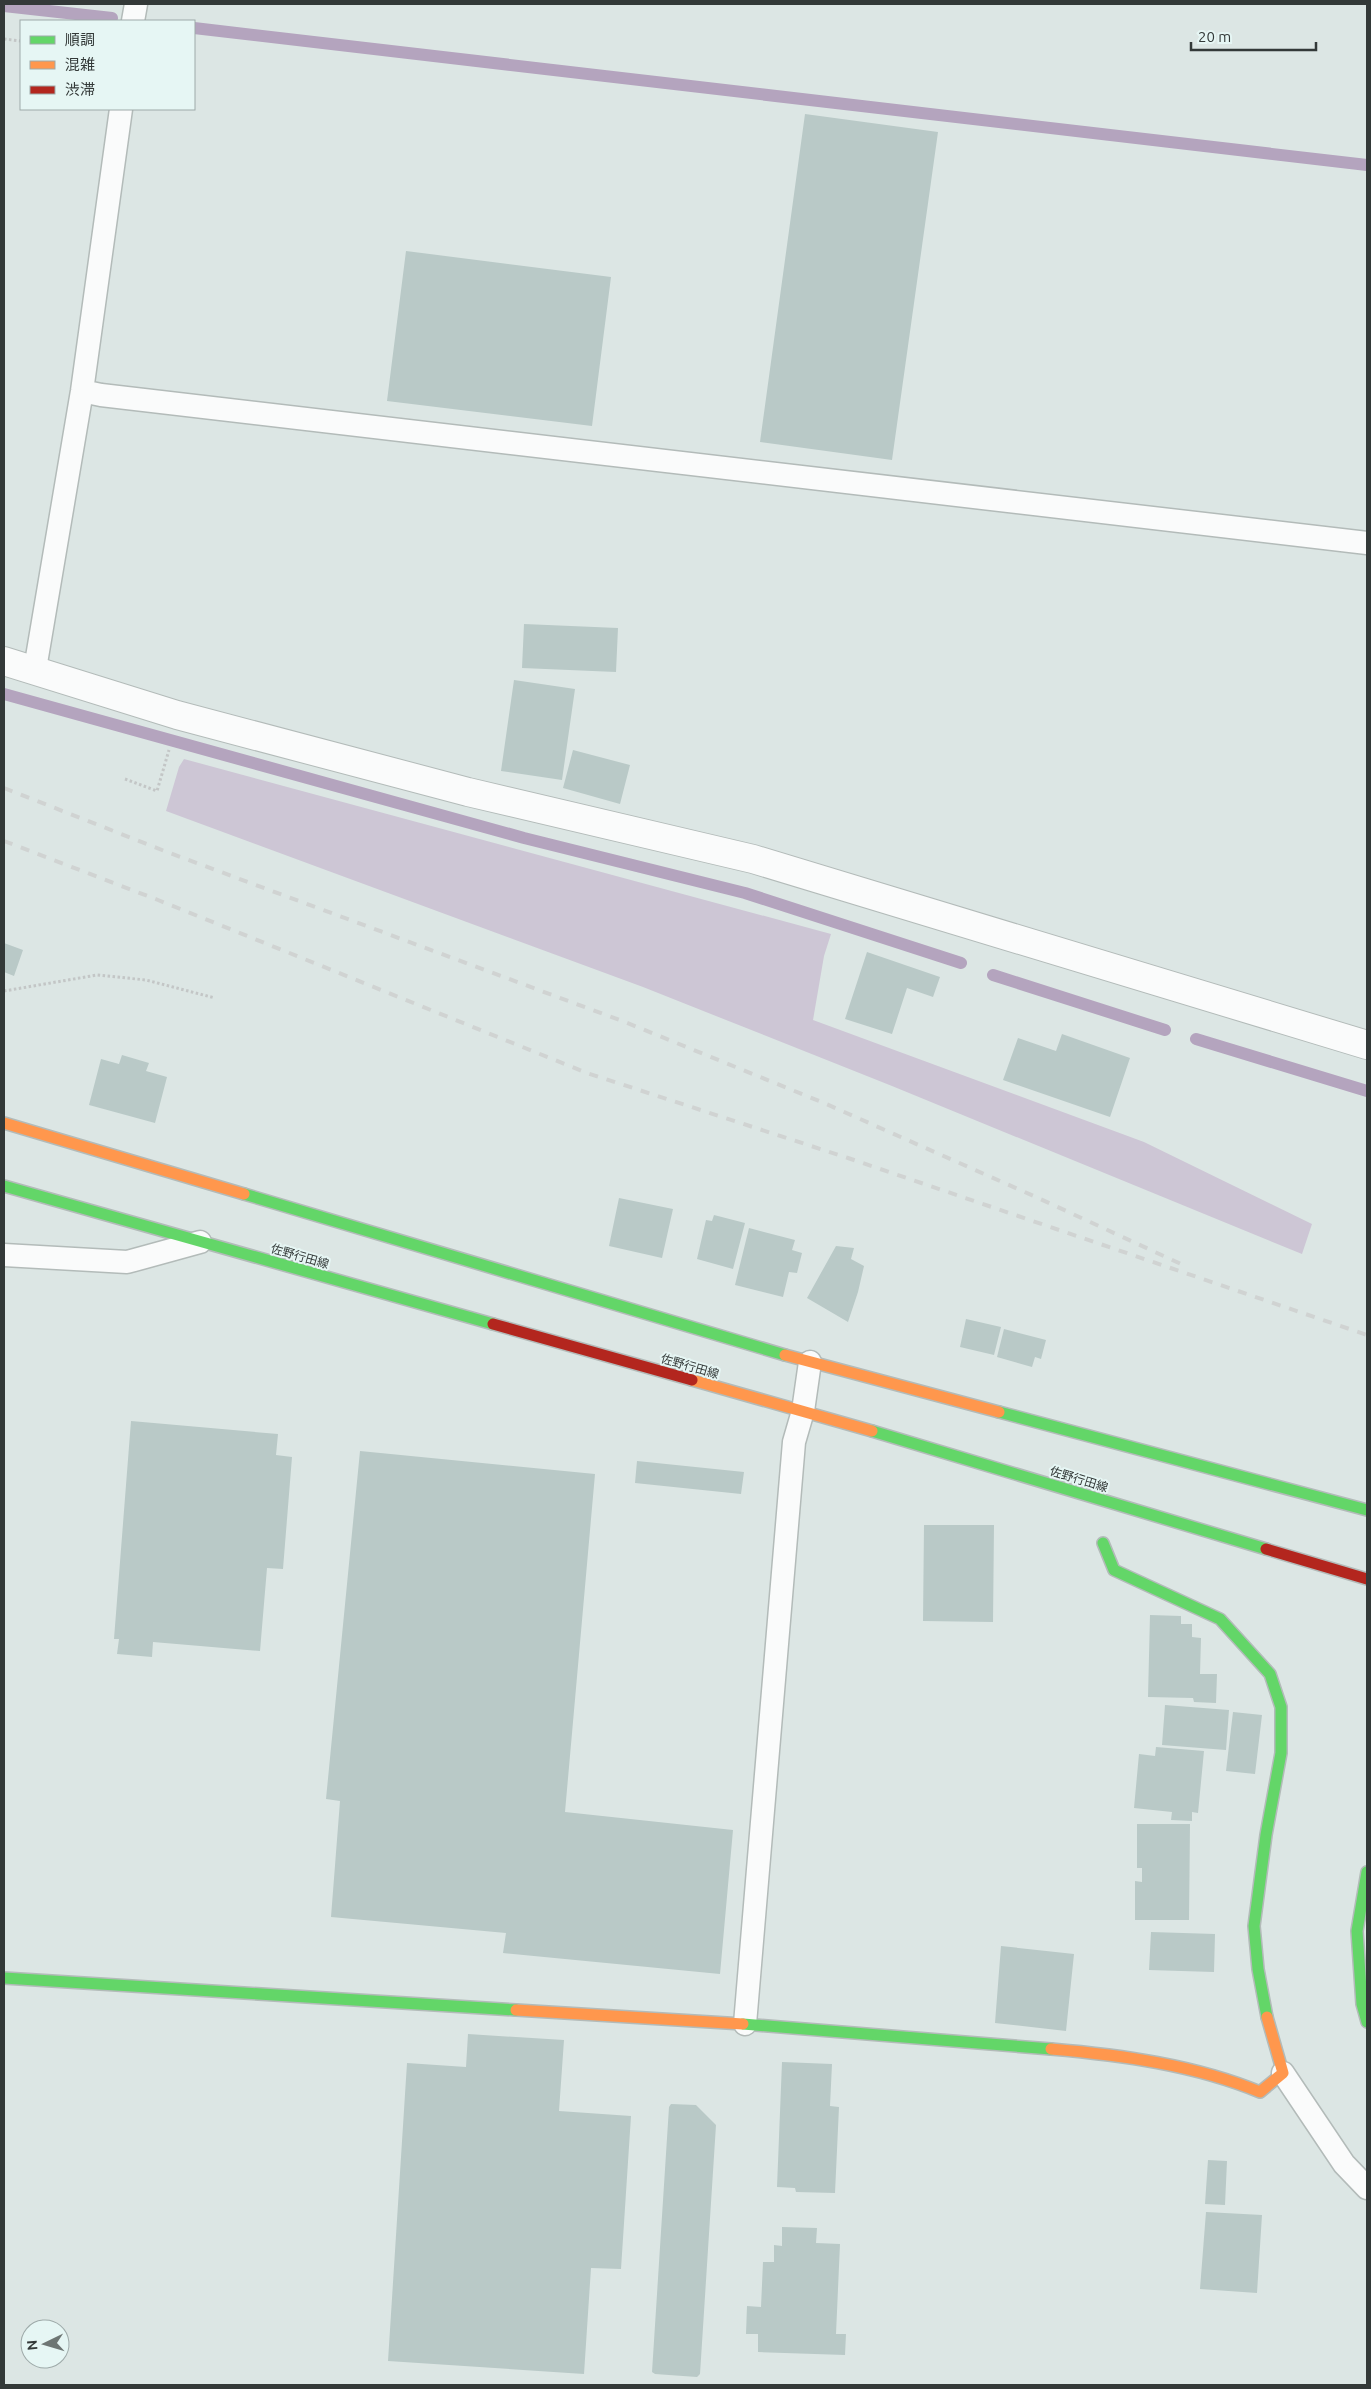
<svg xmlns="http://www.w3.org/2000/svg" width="1371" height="2389" font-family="Ubuntu,'Noto Sans JP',sans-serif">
  <rect width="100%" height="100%" fill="#dce6e4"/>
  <path fill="#cdc6d5" d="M184 759 831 934 824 956 813 1020 1144 1142 1312 1224 1302 1254 892 1086 643 987 166 811 179 767Z"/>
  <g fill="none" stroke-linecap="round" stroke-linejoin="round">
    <path stroke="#b4a4be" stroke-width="12" d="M4 6 112 18
      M194 28 1367 165
      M4 694 524 838 745 893 961 963
      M993 975 1165 1030
      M1196 1039 1367 1091"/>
  </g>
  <path fill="#b9c9c7" d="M805 114 938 132 892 460 760 442Z
    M406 251 611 277 592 426 387 401Z
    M524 624 618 628 616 672 522 668Z
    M514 680 575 689 562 780 501 771Z
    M573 750 630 765 620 804 563 788Z
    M4 943 23 950 14 976 4 972Z
    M867 952 940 977 933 997 907 988 892 1034 845 1019Z
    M1062 1034 1130 1058 1110 1117 1003 1080 1018 1038 1056 1051Z
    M122 1055 149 1063 146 1071 167 1077 155 1123 89 1105 101 1059 119 1064Z
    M619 1198 673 1209 662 1258 609 1246Z
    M714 1215 745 1223 733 1269 697 1259 706 1220 712 1221Z
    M749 1228 795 1240 792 1250 802 1253 797 1273 789 1272 783 1297 735 1285Z
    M836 1246 854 1248 851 1259 864 1266 858 1292 848 1322 807 1298Z
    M966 1319 1001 1327 994 1355 960 1347Z
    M1004 1329 1046 1340 1041 1359 1035 1357 1032 1367 997 1357Z
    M131 1421 278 1434 276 1455 292 1457 283 1569 267 1568 260 1651 153 1642 152 1657 117 1654 119 1639H114Z
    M360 1451 595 1474 565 1812 733 1830 720 1974 503 1953 506 1933 331 1917 340 1801 326 1799Z
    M637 1461 744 1472 741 1494 635 1483Z
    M924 1525H994L993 1622 923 1621Z
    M1150 1615 1181 1616V1624H1192V1637L1201 1638 1200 1674H1217L1216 1703 1194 1702 1193 1698 1148 1697Z
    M1165 1705 1229 1710 1226 1750 1162 1745Z
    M1233 1712 1262 1715 1255 1774 1226 1771Z
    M1156 1747 1204 1751 1198 1813 1192 1812V1821L1171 1820 1172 1812 1134 1808 1139 1754 1155 1756Z
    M1137 1824H1190L1189 1920H1135V1881L1142 1882V1868H1137Z
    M1151 1932 1215 1934 1214 1972 1149 1970Z
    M1001 1946 1074 1954 1066 2031 995 2023Z
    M468 2034 564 2040 559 2111 631 2116 621 2269 591 2268 584 2374 388 2361 407 2063 466 2067Z
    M782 2062 832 2064 830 2106 839 2107 835 2193 796 2192 795 2188 777 2187Z
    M671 2104 696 2105 716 2125 700 2374 697 2377 655 2374 652 2372 669 2107Z
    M1208 2160 1227 2161 1225 2205 1205 2204Z
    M1206 2212 1262 2215 1257 2293 1200 2289Z
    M782 2227 817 2228 816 2243 840 2244 836 2334H846L845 2355 758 2352V2334H746L747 2306 761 2307 763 2262H774V2245L782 2246Z"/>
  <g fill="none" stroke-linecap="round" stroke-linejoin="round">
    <g stroke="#b3bbb9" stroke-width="25">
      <path id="lane" d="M133 21 136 4
        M82 391 101 395 1367 543
        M35 669 82 391 121 109
        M4 1255 127 1262 200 1242
        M745 2024 794 1442 803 1411 810 1362
        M1283 2073 1344 2164 1367 2188"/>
    </g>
    <g stroke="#b3bbb9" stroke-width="30">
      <path id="street" d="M4 661 177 715 468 792 753 859 1367 1045"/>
    </g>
    <g stroke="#b3bbb9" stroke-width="14">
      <path id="fast" d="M4 1186 493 1324
        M244 1194 785 1355
        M999 1412 1367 1510
        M872 1431 1266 1549
        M1103 1543 1114 1570 1220 1619 1270 1674 1281 1707V1753L1266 1835 1254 1926 1258 1969 1267 2017
        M1367 1872 1357 1931 1362 2004 1367 2022
        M4 1978 516 2010
        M743 2024 1051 2049"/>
    </g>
    <g stroke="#b3bbb9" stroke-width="14">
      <path id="slow" d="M4 1123 244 1194
        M785 1355 999 1412
        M692 1380 872 1431
        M516 2010 743 2024
        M1051 2049C1121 2055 1195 2065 1260 2092L1283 2073 1267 2017"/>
    </g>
    <g stroke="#b3bbb9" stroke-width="14">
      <path id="jam" d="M493 1324 692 1380
        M1266 1549 1367 1579"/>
    </g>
    <path stroke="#c3c6c6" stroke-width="3" stroke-dasharray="2.5 2.5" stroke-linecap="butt" d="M4 39 21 41
      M125 779 157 791 169 750
      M4 991 97 975 146 980 215 998"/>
    <use href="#lane" stroke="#fafbfb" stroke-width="22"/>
    <use href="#street" stroke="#fafbfb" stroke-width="28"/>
    <use href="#fast" stroke="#63d668" stroke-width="11"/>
    <use href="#slow" stroke="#ff974d" stroke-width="11"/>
    <use href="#jam" stroke="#b3261e" stroke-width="11"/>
    <path stroke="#d0d3d2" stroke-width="4" stroke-dasharray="9 9" stroke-linecap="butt" d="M4 788 167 852 625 1022 824 1103 1036 1197 1181 1264
      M4 841 158 900 587 1073 848 1158 1367 1335"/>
  </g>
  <g text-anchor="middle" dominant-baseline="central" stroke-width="4" stroke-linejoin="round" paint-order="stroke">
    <g font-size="12" fill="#333938" stroke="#e6f6f4">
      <text transform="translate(300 1256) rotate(16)">佐野行田線</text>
      <text transform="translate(690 1366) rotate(16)">佐野行田線</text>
      <text transform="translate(1079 1479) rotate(17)">佐野行田線</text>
    </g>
  </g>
  <rect width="1371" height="2389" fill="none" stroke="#333938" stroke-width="10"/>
  <rect x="20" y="20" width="175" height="90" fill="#e6f6f4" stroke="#9eaaa9"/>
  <rect x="30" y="36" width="25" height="8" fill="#63d668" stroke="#9eaaa9"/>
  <text x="65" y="45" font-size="15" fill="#333938">順調</text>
  <rect x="30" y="61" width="25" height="8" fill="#ff974d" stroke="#9eaaa9"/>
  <text x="65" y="70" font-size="15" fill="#333938">混雑</text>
  <rect x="30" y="86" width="25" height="8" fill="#b3261e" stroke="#9eaaa9"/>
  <text x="65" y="95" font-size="15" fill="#333938">渋滞</text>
  <g transform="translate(45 2344) rotate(265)"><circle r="24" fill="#e6f6f4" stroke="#9eaaa9"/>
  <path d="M0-4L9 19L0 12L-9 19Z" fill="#6e7674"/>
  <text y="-8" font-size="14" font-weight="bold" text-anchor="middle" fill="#333938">N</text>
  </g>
  <path d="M1191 42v8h125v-8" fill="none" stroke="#333938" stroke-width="2.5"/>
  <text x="1198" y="42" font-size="15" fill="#333938" stroke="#e6f6f4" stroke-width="4" paint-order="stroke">20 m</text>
</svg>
